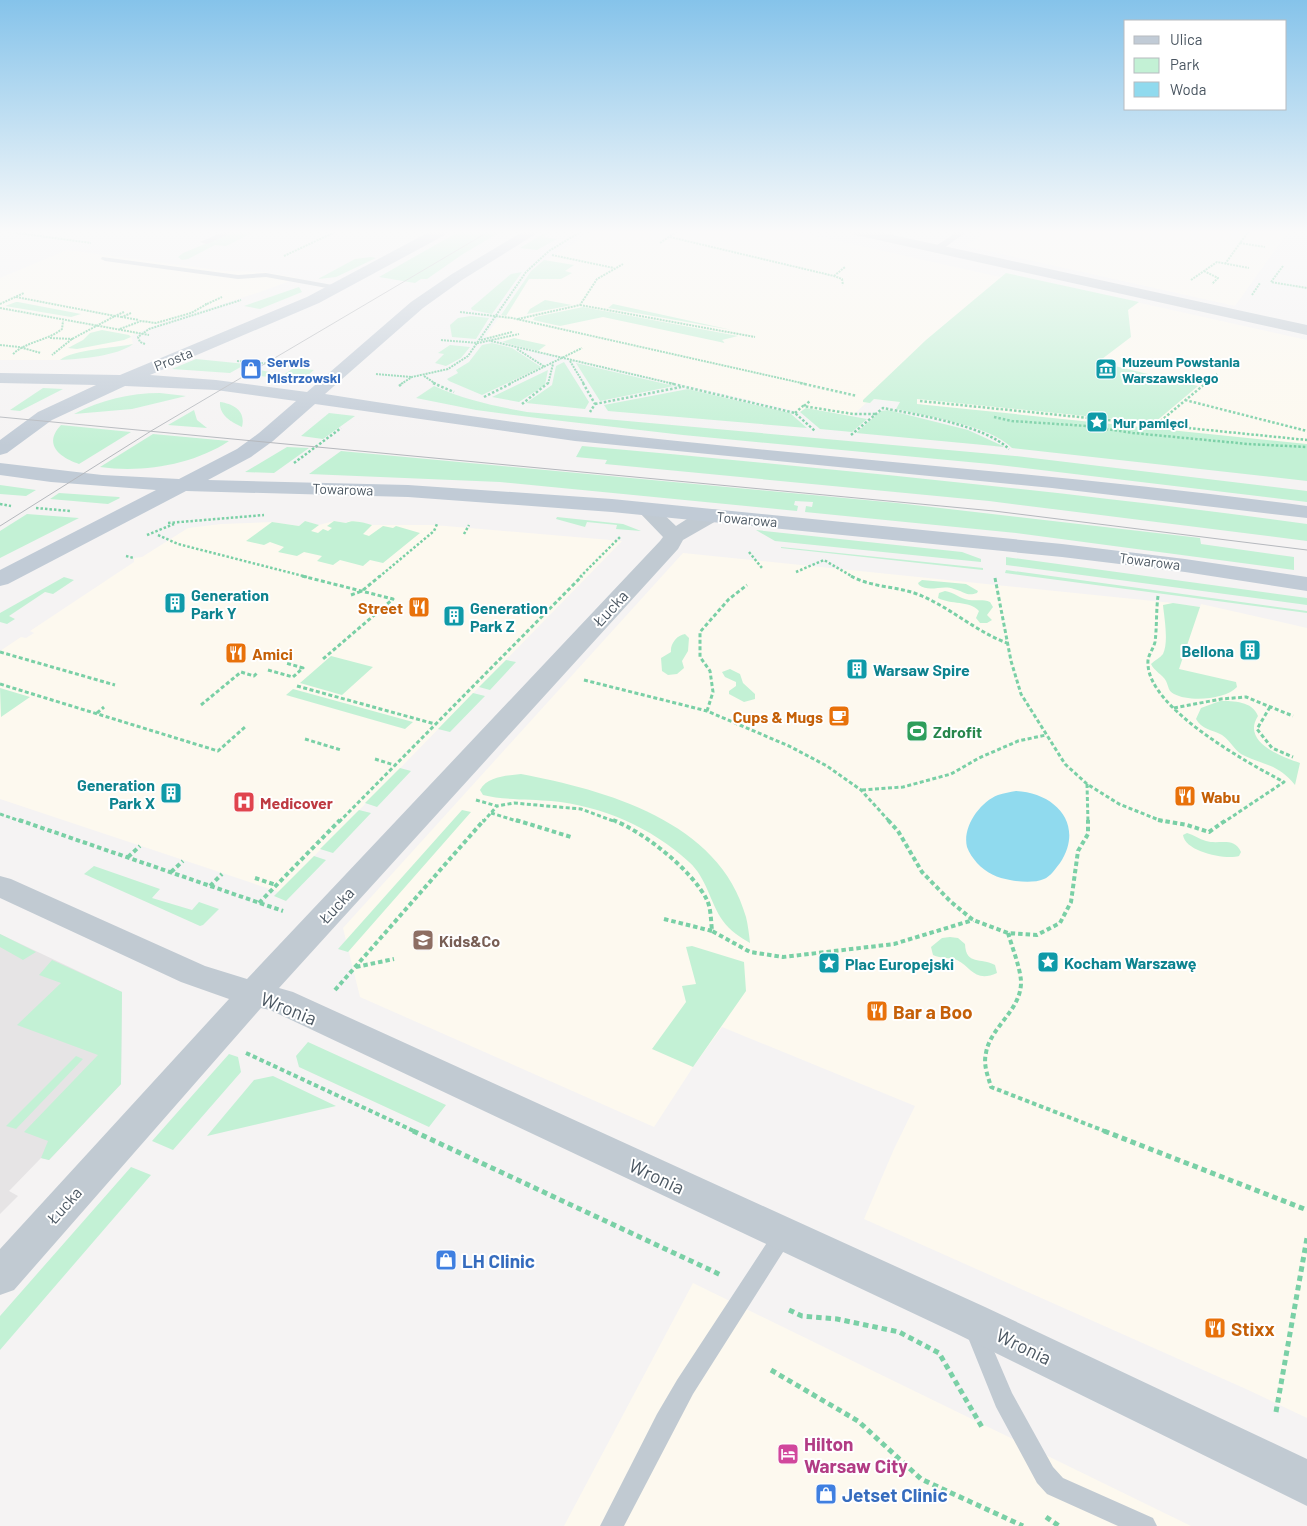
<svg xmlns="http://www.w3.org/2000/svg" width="1307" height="1526" font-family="Barlow,sans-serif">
  <rect width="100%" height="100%" fill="#f5f3f3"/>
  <path fill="#fdf9ef" d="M591 232H798L1000 277 1006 273 1307 340V453L874 399 870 403H866L852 416 806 408 800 412 538 351 486 336 531 271 544 260H547Z
    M986 232H1288L1235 306 965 246Z
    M67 250 224 271 264 272 298 278 260 292 153 326 131 336 133 344 98 349 65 357 60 360H0V278Z
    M305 521 319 525 334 521 346 523 349 521H356L372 525H434L622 541 279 892 0 799V651L21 637 26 638 34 633 30 631 134 562V558L142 557 188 528 221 524 272 522 299 526Z
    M683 553 1173 603 1200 607 1201 604 1307 628V1418L1246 1389 864 1219 894 1149 915 1106 722 1027 693 1067 654 1127 360 997 343 928Z
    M693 1283 1191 1526H564Z"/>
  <path fill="#e6e4e5" d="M0 934 122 992 121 1084 49 1160 41 1158 9 1191 18 1196 0 1214Z"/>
  <path fill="#c3f1d5" d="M234 232H254L226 246 215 245 188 259 182 260 178 257 183 253Z
    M458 232H500L463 254 427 279H421L415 283 379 277Z
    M546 232H549L543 237 557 239 537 250 520 248Z
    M371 257 376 258 336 277 318 279 355 259Z
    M544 260 574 265 565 271 572 273 561 279H529L506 316 501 315 531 271Z
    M522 272 492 314 472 310 471 308 511 274Z
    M1006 273 1139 302 1128 310 1131 337 1098 362 1198 386 1154 423 917 399V404L1307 444V481L1012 448C991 426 926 416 896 409L900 402 874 399 870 403 863 402V400L926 340Z
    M299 287 302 292 260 309 244 306Z
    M545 300 572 305 527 314 530 309Z
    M16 302H18L81 314 71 317 5 306Z
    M613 304 732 330 608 308Z
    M583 307 738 336 722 340 725 343 603 317 560 326 533 320 535 317Z
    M471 316 489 318 476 339 452 337 450 325 458 318Z
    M102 330 129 335 131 337 124 340 77 349 68 348 83 340 90 333Z
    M514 338 546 345 538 351 502 342Z
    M492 343 512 348 541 367 482 395 449 381 447 379 458 373 456 370 469 362 482 345Z
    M133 344C118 356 80 359 60 360 74 349 115 348 133 344Z
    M450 345 470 347 461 358 446 366 435 363 444 354 438 353Z
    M196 359 246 364 230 373 172 369Z
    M564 362 589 402 585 409 526 403 552 385 556 366Z
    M576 363 674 386 600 401Z
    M294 368 314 370 301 381 252 375 260 370 283 375Z
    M548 370 545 385 519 402 492 397Z
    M434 386C465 400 494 406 527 412L1015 456 1307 491V502L990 464 683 435 545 419 476 410 416 398Z
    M43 388 63 389 20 411 10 410Z
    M688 389 790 413 807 428 608 411 604 405Z
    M160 393 186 396 132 409 74 414C101 400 130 393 160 393Z
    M220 402C234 404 246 411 242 427 231 422 219 415 220 402Z
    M806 408 867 419 852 432 820 429 800 412Z
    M194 410 197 420 207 428 168 425Z
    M888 410 968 430 1005 447 856 433 881 411Z
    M329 413 355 416 323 439 301 436Z
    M61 425 131 432 79 464C61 458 42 445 61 425Z
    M153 434 229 441C193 465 142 473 100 467Z
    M582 446C824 468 1066 491 1307 524V541L989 501 605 464 607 460 576 457Z
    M287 447 309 448 274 473 245 472Z
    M341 451 897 503 1200 538 1201 544 1294 557V570L1016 533 805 512 806 506 812 507 813 502 795 501 794 505 798 506 797 511 500 482 309 474Z
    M0 485 36 490 26 496 0 494Z
    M59 493 119 497 120 498 108 504 50 499Z
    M27 514 79 518 0 558V531Z
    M557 517 623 524 641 531 616 529 617 525 587 522 585 527 556 519Z
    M305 521 319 525 311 531 318 533 323 529 328 531 332 528 327 526 334 521 346 523C353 519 364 523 372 525L363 534 369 536 383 526 393 528 396 526 420 533 383 563 370 560 363 566 340 560 333 565 317 561 322 556 304 552 297 556 278 552 284 547 270 542 264 545 246 541 272 522 299 526Z
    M756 530 962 552 981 559V562L775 541Z
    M781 547 983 568V570L781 548Z
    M1006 557 1307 598V605L1006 565Z
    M1006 570 1307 611V613L1005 573Z
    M64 577 74 580 53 594 45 592 9 616 15 619 7 624 0 622V613Z
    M922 580 966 584 978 591 977 593C967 597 963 591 954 589 942 584 930 593 919 585L918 583Z
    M945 591C954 592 960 599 969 600 977 601 983 599 990 602L993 607 987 615 992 620 987 623H980L976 618 979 611C969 600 951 605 938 598L939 593Z
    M1173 603 1200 607 1179 669 1236 682 1237 687C1225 700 1189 702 1174 694 1168 691 1169 687 1166 681 1163 675 1154 671 1151 664 1155 660 1160 658 1163 654 1169 642 1164 616 1163 605Z
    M685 634 689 638 688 651 682 661 684 668 677 674 668 675 662 671 661 658 671 652C670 644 677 635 685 634Z
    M331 656 373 667 342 695 300 683Z
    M506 660 516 662 490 690 479 687Z
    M730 669 740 674 743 683 755 694V699L744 702 729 694V691L736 686V682L725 677 722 672Z
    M0 688 30 697 1 717Z
    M293 689 413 722 405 729 286 695Z
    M473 693 485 696 450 732 438 729Z
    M1220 701C1234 701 1252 701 1258 716 1241 742 1282 757 1300 763L1295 785C1278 764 1266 766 1245 756 1235 752 1231 741 1222 735 1213 730 1201 729 1196 719L1201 708Z
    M400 768 411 771 377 807 365 803Z
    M521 774C605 790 720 821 746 917 748 925 749 934 750 943 740 937 730 931 723 921 710 903 707 878 689 862 651 827 602 806 551 801 531 799 501 800 483 795L480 790C488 776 506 776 521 774Z
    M359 810 371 813 333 853 320 849Z
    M462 810 471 812 348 952 338 949Z
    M1187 833C1194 835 1199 839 1206 841 1219 845 1234 836 1241 852L1239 856C1226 860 1185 852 1183 835Z
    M314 856 326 860 286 901 274 896Z
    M94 866 160 889 152 898 192 910 199 902 219 909 203 925 200 926 84 874Z
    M0 934 36 952 23 960 0 947Z
    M950 937 958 938 965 944C966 966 981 957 995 965L997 973C975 983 971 967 957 960 950 957 941 959 933 955L931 947 942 938Z
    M692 946 744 962 746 991 693 1067 652 1049 686 1002 682 986 696 984 686 947Z
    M52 960 122 992 121 1084 49 1160 41 1158 48 1141 24 1132 98 1055 17 1025 61 983 39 975Z
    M308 1042 446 1105 429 1127 299 1067 296 1056Z
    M229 1054 238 1057 241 1072 173 1150 152 1141Z
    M76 1056 83 1059 16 1129 6 1126Z
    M273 1076 336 1106 207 1136 254 1080Z
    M131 1167 151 1175 0 1350V1316Z"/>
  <path fill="#90daee" d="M1016 791C1056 793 1085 825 1060 863 1056 868 1050 877 1044 879 1035 883 1020 882 1010 880 998 878 986 873 977 863 973 858 969 853 967 847 962 827 980 802 998 795 1004 793 1010 792 1016 791Z"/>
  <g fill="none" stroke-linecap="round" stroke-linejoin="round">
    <path stroke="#7ad0a6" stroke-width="2" stroke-dasharray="2 1" stroke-linecap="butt" d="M10 232 91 243
      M670 237 834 276 842 279 843 285
      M660 243 676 232
      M1240 243 1265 247
      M552 255 614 268
      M284 256 335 232
      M1225 264 1248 232
      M1283 266 1271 282 1307 288
      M1204 271 1218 278 1212 284
      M834 276 845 267
      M1191 280 1217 262 1249 268
      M1252 295 1260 283
      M16 297 115 316 72 339 52 355
      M0 304 24 293
      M207 304 222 297
      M580 305 755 337
      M0 308 149 335
      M460 312 512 318 806 384
      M131 313 122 317 139 320
      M122 317 115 316 124 312
      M518 319 580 305 597 279 623 264
      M120 329 141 321 156 323 191 313 207 304H205
      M50 338 73 339
      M441 340 478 343 519 334
      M481 340 512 332
      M491 341 674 384
      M145 344 140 342 138 337 149 329 241 300
      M0 345 19 347 41 353
      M517 349 545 367
      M13 354C27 341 47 341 62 329L63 321
      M237 361 305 367
      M570 361 584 384
      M376 374 412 377
      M424 376 436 384
      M401 384 412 377 448 369 468 356 526 272 549 251 580 232
      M509 384 582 348
      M548 384 553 364
      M1205 384 1217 374"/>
    <path stroke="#7ad0a6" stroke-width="2.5" stroke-dasharray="2.5 2" stroke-linecap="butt" d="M433 383 454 392
      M583 383 595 404 590 412
      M669 383 795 413 815 431
      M800 383 857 396
      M399 386 403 383
      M484 397 512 383
      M1185 400 1307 431
      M920 401 1307 440
      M522 404 548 383
      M595 404 681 387
      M804 406 810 401
      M795 413 803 406 853 414H876
      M994 417 1012 421 1087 426 1133 433 1248 444 1307 447
      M1157 424 1206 383
      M851 435 883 408C918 415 984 425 1009 449
      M294 463 341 428
      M0 504 11 506
      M36 508 70 511
      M168 523 264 515
      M464 534 469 525
      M147 535 174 524
      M158 535 178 544 307 577
      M749 552 762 568
      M126 556 134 558
      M796 572 824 560 853 577
      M379 577 434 531 437 524
      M580 577 620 537"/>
    <path stroke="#7ad0a6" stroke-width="3" stroke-dasharray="4 2.5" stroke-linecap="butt" d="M302 576 393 599 323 659
      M851 576C872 588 900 586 922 596 952 609 977 632 1007 643
      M995 578 1011 661 1021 694 1065 764 1087 784 1119 804 1164 822
      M351 595 362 591 380 576
      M1158 596C1156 611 1157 627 1155 642 1153 650 1147 656 1148 664 1149 709 1248 763 1284 782L1224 822
      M0 652 115 685
      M268 670 293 677 303 668 286 663
      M584 680 707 711 789 746 827 766 861 790 890 822
      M0 684 218 751 245 727
      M297 686 435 724
      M201 705 241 672 254 676 258 672
      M1270 707 1257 729 1272 748 1293 757
      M1174 708 1221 699 1246 697 1293 716
      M707 711 713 692 710 671 700 657V632L729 599 747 585
      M97 713 104 707
      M305 739 341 750
      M375 759 394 765
      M1087 784 1088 822
      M862 790 903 787 951 774 979 758 1018 741 1046 735
      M476 800 497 806 514 803 581 809 616 822
      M491 813 520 822
      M0 814 23 822
      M339 822 582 576
      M483 822 497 806"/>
    <path stroke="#7ad0a6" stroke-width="4" stroke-dasharray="4.5 3" stroke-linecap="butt" d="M19 820 283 911
      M516 820 571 837
      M613 820C644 832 692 870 707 900 711 908 711 922 712 931L750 952 783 957 894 944 973 920
      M888 820 898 831 922 872 951 902 973 920 1008 933 1037 935 1060 923 1071 902 1078 851 1088 834V820
      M1158 820 1187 825 1209 832 1226 820
      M128 857 140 846
      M171 872 183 861
      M255 878 276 885
      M210 886 222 874
      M259 903 340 820
      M664 919 712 931
      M1008 933C1012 947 1020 967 1021 981 1022 1010 990 1027 986 1053 983 1065 988 1076 991 1087L1107 1132
      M356 967 394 959
      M335 990 484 820
      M246 1053 416 1132"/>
    <path stroke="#7ad0a6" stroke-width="5" stroke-dasharray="5.5 4" stroke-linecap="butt" d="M413 1131 721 1275
      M1104 1131 1307 1210
      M789 1310 802 1316 837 1319 899 1332 939 1353 983 1429
      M771 1370 858 1421 921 1479 1023 1526
      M1276 1412 1307 1238
      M1046 1517 1059 1526"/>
    <path fill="#c1cad2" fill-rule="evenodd" d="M223 232H233L207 244 200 242Z
      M957 232H966L940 251H934V247Z
      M102 257 238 275 266 273 338 286 342 288 338 290 266 277 238 279 105 261 101 259Z
      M783 1227 790 1229 793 1235 790 1241 693 1394 624 1526H600L657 1414 677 1380 776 1229Z
      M975 1320 982 1323 1012 1393 1053 1467 1063 1478 1153 1518 1157 1526H1118L1047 1494 1037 1483 996 1407 965 1330 968 1323Z"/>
    <path fill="#c1cad2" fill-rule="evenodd" d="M853 232H879L1307 325V335L860 236 855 235Z
      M648 504 655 506 676 526C689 518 702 507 718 510L721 515 718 520 683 540 678 549 279 988 293 992 985 1307 1307 1459V1506L955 1333 270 1010 261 1008 14 1290 0 1295V1249L229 999 181 982 0 898V876L11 879 205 966 247 979 660 541 663 537 637 510 641 506Z"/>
    <path fill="#c1cbd6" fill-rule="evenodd" d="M429 232H447L445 235 319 303 150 375 216 380 307 392 411 302 452 274 522 232H539L462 280 423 308 325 394C409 407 492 420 576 430 820 458 1064 474 1307 506V518L1052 488 575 441 315 404 273 441 251 457 208 480 408 485 612 499 1062 544 1185 559 1307 577V591L1185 572 1062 557 612 512 408 497 186 491 8 584 0 586V570L156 490 51 482 0 475V463L102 475 179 479 237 449 259 433 296 401 216 390 125 386 52 420 7 453 0 455V440L38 412 96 385 0 383V373L120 375 307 297Z"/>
    <path stroke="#b5b8bd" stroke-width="1" d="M0 417 994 511 1307 550
      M0 526 151 431 488 232"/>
  </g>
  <linearGradient id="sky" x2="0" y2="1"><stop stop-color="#85c3ea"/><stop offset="0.52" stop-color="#fafafa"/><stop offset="1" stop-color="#fafafa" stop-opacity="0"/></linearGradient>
  <rect width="1307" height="446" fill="url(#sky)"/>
  <defs>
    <g id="shop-square" transform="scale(1.125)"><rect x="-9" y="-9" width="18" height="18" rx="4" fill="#3f7fe0" stroke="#fff"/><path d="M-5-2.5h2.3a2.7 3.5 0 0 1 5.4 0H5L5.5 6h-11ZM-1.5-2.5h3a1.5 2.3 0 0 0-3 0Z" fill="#fff"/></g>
    <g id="museum-square" transform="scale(1.125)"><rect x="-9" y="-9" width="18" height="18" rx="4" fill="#0f9aa8" stroke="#fff"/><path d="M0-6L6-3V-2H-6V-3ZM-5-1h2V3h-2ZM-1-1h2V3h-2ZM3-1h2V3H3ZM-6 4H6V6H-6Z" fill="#fff"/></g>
    <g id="sight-square" transform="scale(1.125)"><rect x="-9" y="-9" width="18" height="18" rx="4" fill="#0f9aa8" stroke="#fff"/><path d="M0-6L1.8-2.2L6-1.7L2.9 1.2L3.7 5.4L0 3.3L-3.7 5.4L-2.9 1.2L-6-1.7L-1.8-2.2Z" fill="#fff"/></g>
    <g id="building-square" transform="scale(1.125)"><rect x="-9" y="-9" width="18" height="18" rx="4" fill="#0f9aa8" stroke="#fff"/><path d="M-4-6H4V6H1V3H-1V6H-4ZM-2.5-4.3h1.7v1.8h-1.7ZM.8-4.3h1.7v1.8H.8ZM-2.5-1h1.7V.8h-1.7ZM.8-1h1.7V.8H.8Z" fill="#fff"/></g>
    <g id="restaurant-square" transform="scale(1.125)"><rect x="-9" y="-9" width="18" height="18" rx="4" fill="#e8710a" stroke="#fff"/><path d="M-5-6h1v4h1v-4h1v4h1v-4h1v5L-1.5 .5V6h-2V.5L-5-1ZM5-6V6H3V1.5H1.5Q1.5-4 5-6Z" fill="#fff"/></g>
    <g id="cafe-square" transform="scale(1.125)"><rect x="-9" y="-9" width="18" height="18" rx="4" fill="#e8710a" stroke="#fff"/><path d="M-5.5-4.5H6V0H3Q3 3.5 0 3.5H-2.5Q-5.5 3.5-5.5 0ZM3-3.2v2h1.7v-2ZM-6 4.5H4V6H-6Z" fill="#fff"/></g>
    <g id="stadium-square" transform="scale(1.125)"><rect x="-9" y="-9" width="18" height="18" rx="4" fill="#2e9e5b" stroke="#fff"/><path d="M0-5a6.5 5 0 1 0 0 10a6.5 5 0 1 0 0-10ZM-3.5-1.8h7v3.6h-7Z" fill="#fff"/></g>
    <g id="hospital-square" transform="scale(1.125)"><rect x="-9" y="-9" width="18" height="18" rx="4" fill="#e0444e" stroke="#fff"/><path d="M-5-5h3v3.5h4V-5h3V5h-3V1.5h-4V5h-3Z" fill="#fff"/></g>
    <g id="school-square" transform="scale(1.125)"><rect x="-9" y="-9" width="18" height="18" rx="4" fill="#8d6e63" stroke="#fff"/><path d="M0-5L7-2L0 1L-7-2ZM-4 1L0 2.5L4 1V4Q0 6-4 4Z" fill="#fff"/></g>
    <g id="hotel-square" transform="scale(1.125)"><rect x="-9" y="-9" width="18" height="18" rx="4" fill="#d1479c" stroke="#fff"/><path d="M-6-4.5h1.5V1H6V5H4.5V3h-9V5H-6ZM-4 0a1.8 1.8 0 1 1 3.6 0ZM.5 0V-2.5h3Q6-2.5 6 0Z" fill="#fff"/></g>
  </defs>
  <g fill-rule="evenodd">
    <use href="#shop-square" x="251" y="369"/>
    <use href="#museum-square" x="1106" y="369"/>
    <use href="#sight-square" x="1097" y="422"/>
    <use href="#building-square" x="175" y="603"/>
    <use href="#restaurant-square" x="419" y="607"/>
    <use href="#building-square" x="454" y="616"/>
    <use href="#building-square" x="1250" y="650"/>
    <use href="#restaurant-square" x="236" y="653"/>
    <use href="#building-square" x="857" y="669"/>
    <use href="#cafe-square" x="839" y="716"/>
    <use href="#stadium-square" x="917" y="731"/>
    <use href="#building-square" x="171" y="793"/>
    <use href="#restaurant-square" x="1185" y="796"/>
    <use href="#hospital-square" x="244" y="802"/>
    <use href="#school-square" x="423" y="940"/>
    <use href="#sight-square" x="1048" y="962"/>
    <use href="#sight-square" x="829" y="963"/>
    <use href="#restaurant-square" x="877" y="1011"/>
    <use href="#shop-square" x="446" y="1260"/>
    <use href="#restaurant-square" x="1215" y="1328"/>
    <use href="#hotel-square" x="788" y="1454"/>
    <use href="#shop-square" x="826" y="1494"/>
  </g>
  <g text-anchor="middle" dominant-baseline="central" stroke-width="4" stroke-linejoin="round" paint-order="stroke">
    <g font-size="14" fill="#4a5661" stroke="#fff">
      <text transform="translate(173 359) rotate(-22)">Prosta</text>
      <text transform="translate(343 489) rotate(2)">Towarowa</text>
      <text transform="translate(747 519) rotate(5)">Towarowa</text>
      <text transform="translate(1150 561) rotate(7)">Towarowa</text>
    </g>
    <g font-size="14" font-weight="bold" fill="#366cbe" stroke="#fff" text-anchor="start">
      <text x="267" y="361">Serwis<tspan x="267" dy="16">Mistrzowski</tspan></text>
    </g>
    <g font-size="14" font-weight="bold" fill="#0d838f" stroke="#fff" text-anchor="start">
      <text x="1122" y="361">Muzeum Powstania<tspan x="1122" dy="16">Warszawskiego</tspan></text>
      <text x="1113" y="422">Mur pamięci</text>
    </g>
    <g font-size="16" font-weight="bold" fill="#0d838f" stroke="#fff" text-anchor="start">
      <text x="191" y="594">Generation<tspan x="191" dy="18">Park Y</tspan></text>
      <text x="470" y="607">Generation<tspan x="470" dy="18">Park Z</tspan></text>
      <text x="1234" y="650" text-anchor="end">Bellona</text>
      <text x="873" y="669">Warsaw Spire</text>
      <text x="155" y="784" text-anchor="end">Generation<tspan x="155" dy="18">Park X</tspan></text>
      <text x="1064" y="962">Kocham Warszawę</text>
      <text x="845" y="963">Plac Europejski</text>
    </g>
    <g font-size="16" font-weight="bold" fill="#c56008" stroke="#fff" text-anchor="end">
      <text x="403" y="607">Street</text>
      <text x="252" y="653" text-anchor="start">Amici</text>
      <text x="823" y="716">Cups &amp; Mugs</text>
      <text x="1201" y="796" text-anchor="start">Wabu</text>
    </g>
    <g font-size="16" fill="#4a5661" stroke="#fff">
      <text transform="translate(610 608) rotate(-47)">Łucka</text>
      <text transform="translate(336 905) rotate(-47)">Łucka</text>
      <text transform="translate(64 1205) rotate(-48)">Łucka</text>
    </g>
    <g font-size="16" font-weight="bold" fill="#27864d" stroke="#fff" text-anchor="start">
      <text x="933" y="731">Zdrofit</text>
    </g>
    <g font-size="16" font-weight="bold" fill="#be3a42" stroke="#fff" text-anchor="start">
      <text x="260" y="802">Medicover</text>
    </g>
    <g font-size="16" font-weight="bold" fill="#785e54" stroke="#fff" text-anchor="start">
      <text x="439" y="940">Kids&amp;Co</text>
    </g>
    <g font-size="19" fill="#4a5661" stroke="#fff">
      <text transform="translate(289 1008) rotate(22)">Wronia</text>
      <text transform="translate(657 1176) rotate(25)">Wronia</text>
      <text transform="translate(1024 1346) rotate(26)">Wronia</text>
    </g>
    <g font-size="19" font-weight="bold" fill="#c56008" stroke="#fff" text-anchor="start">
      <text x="893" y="1011">Bar a Boo</text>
      <text x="1231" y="1328">Stixx</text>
    </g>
    <g font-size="19" font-weight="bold" fill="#366cbe" stroke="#fff" text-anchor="start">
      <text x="462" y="1260">LH Clinic</text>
      <text x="842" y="1494">Jetset Clinic</text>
    </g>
    <g font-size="19" font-weight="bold" fill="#b23c85" stroke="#fff" text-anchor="start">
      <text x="804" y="1443">Hilton<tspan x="804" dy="22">Warsaw City</tspan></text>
    </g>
  </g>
  <rect x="1124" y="20" width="162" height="90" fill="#ffffff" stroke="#b7bbc0"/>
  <rect x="1134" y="36" width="25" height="8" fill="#c1cbd6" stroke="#b7bbc0"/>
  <text x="1170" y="45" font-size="15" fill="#4a5661">Ulica</text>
  <rect x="1134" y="58" width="25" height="15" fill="#c3f1d5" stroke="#b7bbc0"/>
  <text x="1170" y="70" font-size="15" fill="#4a5661">Park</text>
  <rect x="1134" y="82" width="25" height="15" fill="#90daee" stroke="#b7bbc0"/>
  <text x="1170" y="95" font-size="15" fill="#4a5661">Woda</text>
</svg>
